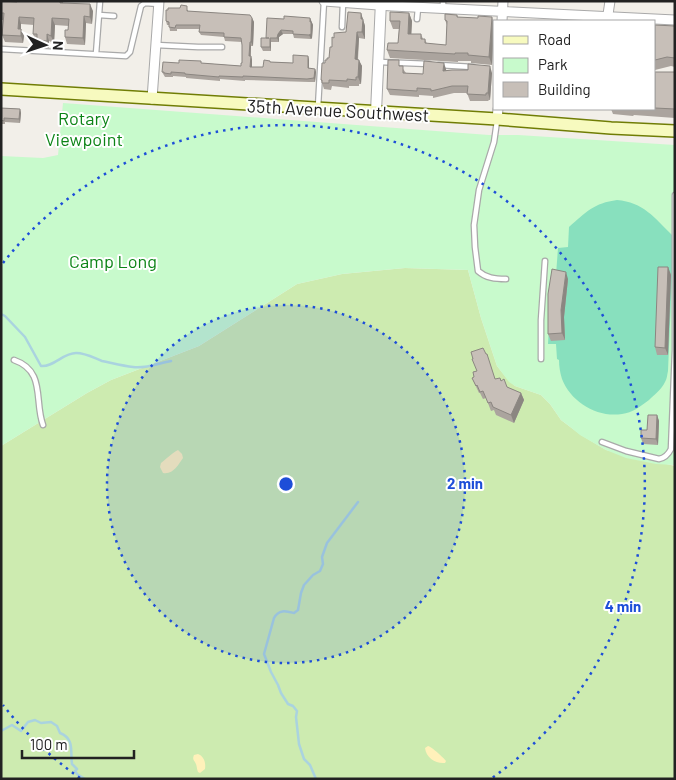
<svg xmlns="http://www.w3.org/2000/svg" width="676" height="780" font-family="Barlow,sans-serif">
  <rect width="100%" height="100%" fill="#f2efe9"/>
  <path fill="#cdebb0" d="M405 268 468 270 481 318 497 366 505 376 515 386 541 395 550 404 561 420 581 435 606 450 675 466V779H1V446L87 393 111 380 199 346 297 284 342 274Z"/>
  <path fill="#fff1ba" d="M178 450 182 454 183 458C178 465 173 475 163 473L160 467 161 463C166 459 172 453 178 450Z
    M428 746C432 747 444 758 446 761L445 763C436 764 426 758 425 748Z
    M198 754C204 756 206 763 205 769L200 773 198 772C197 770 197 767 196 764 194 760 192 760 194 755Z"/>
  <path fill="#c8facc" d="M63 103 489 135H518L675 145 674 465 656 464 626 458 606 450 580 435 569 426 561 420 550 404 541 395 515 386 509 382 497 366 481 318 468 270 405 268 342 274 297 284 199 346 111 380 87 393 1 446V156L43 158 58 155Z"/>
  <path fill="#88e0be" d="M617 200C643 202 655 218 672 235V275L668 371C667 375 667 379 665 382 662 389 654 395 649 400 641 406 632 413 622 414 597 418 571 402 562 379 560 373 559 366 559 360L557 359 556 344H548L552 274 556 275 558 248 568 247 569 227C586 212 594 203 617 200Z"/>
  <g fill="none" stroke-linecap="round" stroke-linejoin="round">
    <path stroke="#aad3df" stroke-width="2.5" d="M1 314 5 316 25 337 41 366C54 367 63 353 76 353 86 353 94 358 102 361 112 363 123 366 133 367 146 369 159 363 171 361
      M1 731 12 725 21 731 28 722 35 720 41 723 51 722 57 726 60 733C75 739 70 751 72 764L77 769 75 771 77 774 85 779
      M316 779 310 765 304 759 299 744 296 717 297 711 293 706 288 704 281 693 278 685 271 672 264 654 274 618C279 609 286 611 294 613L298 610 301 593 304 585 313 575 320 571 323 564 322 557 327 543 358 502"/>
    <g stroke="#a9a9a9" stroke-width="7">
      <path id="service" d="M443 9V1
        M99 15 114 16
        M417 19 418 8
        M342 27 343 3
        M156 45 198 47H222
        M1 49 126 56 130 52 141 6 145 3 159 4
        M96 54 100 1
        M379 62 429 64
        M439 65 473 67
        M318 107 324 1
        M497 121 494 142 479 190 474 225 475 247 478 271C486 278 495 279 506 279
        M541 359V320L545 261
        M14 360C46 371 34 401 43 425
        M602 442 626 451 659 459C665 458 668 455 671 449L675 350V195"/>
    </g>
    <g stroke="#a9a9a9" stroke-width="11">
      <path id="minor" d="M324 1 392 6 675 20
        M502 21 503 1
        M607 21 610 1
        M152 99 159 1
        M497 119 498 109"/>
    </g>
    <g stroke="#a9a9a9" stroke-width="12">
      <path id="tertiary" d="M376 112 381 1"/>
    </g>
    <g stroke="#707d05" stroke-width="14">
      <path id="secondary" d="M1 89 497 119 611 128 675 131"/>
    </g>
    <use href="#service" stroke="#fff" stroke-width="4.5"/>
    <use href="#minor" stroke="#fff" stroke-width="9"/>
    <use href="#tertiary" stroke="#fff" stroke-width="10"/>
    <use href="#secondary" stroke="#f7fabf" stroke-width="11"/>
  </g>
  <path fill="#aba49e" d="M1 1 17 2V1H63V3L93 11 92 24 86 23 85 45 67 44 65 37 68 30 69 26 55 25 54 43 49 41V48L39 47 37 41H36L33 34 34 25 21 24V29L24 36 23 43 5 42 2 35 3 20H1Z
    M180 8 188 10V11L252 18 254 22 253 46H251V56L252 60V67H263L270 62 293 63 308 56 309 60V68L315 69 316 72 315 82H309L245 80V81L220 79V81L186 78V77L173 76V77H165L162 72 179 63H201L241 66 242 63V42L225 41 224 37 201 35 199 32V29H177V31H170L169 25H167L166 21Z
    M361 13 365 26V39L359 38 358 60 362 66 361 84H359V86H349V88L332 86 331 90 324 89 321 80 325 63 329 58 334 38 346 32Z
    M409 13 412 21 411 34H421L423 39H425L427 44 446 45 447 25 445 20 457 15 458 17 494 25 492 65 471 63V61H458V62L390 58 387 50 398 43 399 29H393L390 21Z
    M310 18 313 25 312 38 311 39 294 38 293 34H283L279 37V42H271V51H263L261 47 266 38 284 19Z
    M655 25 675 26V67L671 66 655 70Z
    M401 66 406 73 423 74 446 69V70L492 73 490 100H489L488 101H470L467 93H454L433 98V96L419 95V97L390 95 387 89Z
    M655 72H675V118L634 115 633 116 613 114 611 109H655Z
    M1 108 20 109 21 113 20 123 5 122V124H1Z
    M668 267 671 275 668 355H657L655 347Z
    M568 279 564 317 565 340 551 341 548 334Z
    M472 378 496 379 501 381 507 387 521 393 524 400 514 423 496 415 494 410 491 411 486 398 483 399 480 393H479Z
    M657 415 659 421 658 445 643 444 641 438Z"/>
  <path fill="#8b8681" d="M90 4 93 11 92 24 90 17Z
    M361 13 365 26V39L362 32 361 19Z
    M409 13 412 21 411 42 408 34Z
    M84 16 86 23 85 45 83 38Z
    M19 17 21 24V36L18 29Z
    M492 17 494 25 492 65 489 57Z
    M52 18 55 25 54 43 51 36Z
    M252 18 254 22 253 46 251 42Z
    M310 18 313 25 312 38 311 39 309 35Z
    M21 29 24 36 23 43 21 36Z
    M281 30 283 34 279 37V42L277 38 278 34Z
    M357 32 359 38 357 66 355 59Z
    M47 34 49 41V48L47 41Z
    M270 38 271 42V51L270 47Z
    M250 42 251 46 250 60 249 56Z
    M251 56 252 60V70L250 67Z
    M308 56 309 60V71L308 68Z
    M359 60 362 66 361 84 358 77Z
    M444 63 446 69V78L443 71Z
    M490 66 492 73 490 100 488 93Z
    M315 69 316 72 315 82 314 78Z
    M20 109 21 113 20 123 19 119Z
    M668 267 671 275 668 355 665 348Z
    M566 272 568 279 564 317 565 340 562 333 561 310Z
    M521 393 524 400 514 423 511 415Z
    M657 415 659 421 658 445 656 439Z"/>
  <path fill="#c7bfb8" stroke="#8b8681" d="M1 1 17 2V1H60V3L90 4V17L84 16 83 38 65 37V30H68L69 19 52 18 51 36 47 34V41L37 40V34H33L34 18 19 17 18 29H21V36L2 35 4 13H1Z
    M181 5 187 6V11L250 15 252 18 251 42H250L249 56H251L250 67H263L264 60 270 61V62L293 63V55L308 56V68L315 69 314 78 307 79 243 76V77L219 76V77L185 74V73L171 72V74L164 73V72H162L163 62 179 63V60L201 61V63L241 66V63H242V45L241 38 224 37V33L199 32 200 25H176L175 28 169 27V22L166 21V10H168V8H180Z
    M348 12 361 13V19H363L362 32H357L355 59 359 60 358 77H356V80L347 79V81L329 80V83H322V80H321L322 63H325V60H327V58H329L330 47H332V37L334 38V33L346 32Z
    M390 12 409 13 408 34H421V39H425V43L446 45 447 21 445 20V14L457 15V17L478 18V16L492 17 489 57 468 55V53H455V54L387 50 388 43H398L400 21H390Z
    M284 16 310 18V22H311V34L309 35 293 34V31L281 30 278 34 277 38H270V47H261V38H269H266L267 18 284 19Z
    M655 25 675 26V58L667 57 655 60Z
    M388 60H399V66H403V73L423 74 424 61 444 63 443 71 452 70H468V64L490 66 488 93H486V95L467 94 468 86H452L431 91V89L417 88V91L387 89Z
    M655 72H675V109L655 108Z
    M1 108 20 109 19 119 4 118V121L1 120Z
    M658 267H668L665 348 655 347Z
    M552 269 566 272 561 310 562 333 548 334V294Z
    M483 348 486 354H487L495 379 500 378 501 381 504 379 507 387 521 393 511 415 493 407 491 402 488 403 483 391 480 392 477 385 476 386 472 378 474 377 473 372 477 371 472 359H473L471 352Z
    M648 415H657L656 439 641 438V430H647Z"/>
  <circle cx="286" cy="484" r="179" fill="#1d4ed8" fill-opacity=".12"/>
  <g fill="none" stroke="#1d4ed8" stroke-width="2.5" stroke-dasharray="2.5 5">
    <circle cx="286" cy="484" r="179"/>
    <path d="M80 778A359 359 0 0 1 3 705M3 263A359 359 0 1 1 492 778"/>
  </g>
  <g text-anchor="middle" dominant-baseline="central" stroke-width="4" stroke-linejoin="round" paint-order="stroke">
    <g font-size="18" fill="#222" stroke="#fff">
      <text transform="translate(338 110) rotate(3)">35th Avenue Southwest</text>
    </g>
    <g font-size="18" fill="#0c8416" stroke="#fff">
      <text x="84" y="118">Rotary<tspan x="84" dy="21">Viewpoint</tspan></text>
      <text x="113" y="261">Camp Long</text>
    </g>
  </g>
  <circle cx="286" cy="484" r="8" fill="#1d4ed8" stroke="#fff" stroke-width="2.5"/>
  <g font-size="15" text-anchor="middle" font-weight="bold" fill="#1d4ed8" stroke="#fff" stroke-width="4" stroke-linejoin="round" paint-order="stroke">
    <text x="465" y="489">2 min</text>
    <text x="623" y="612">4 min</text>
  </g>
  <rect width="676" height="780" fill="none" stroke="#222222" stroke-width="5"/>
  <rect x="493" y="20" width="162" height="90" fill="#ffffff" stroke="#a7a7a7"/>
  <rect x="503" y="36" width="25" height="8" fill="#f7fabf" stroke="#a7a7a7"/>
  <text x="538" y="45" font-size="15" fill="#222222">Road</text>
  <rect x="503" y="58" width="25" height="15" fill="#c8facc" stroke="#a7a7a7"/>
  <text x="538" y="70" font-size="15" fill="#222222">Park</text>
  <rect x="503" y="82" width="25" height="15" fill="#c7bfb8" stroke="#a7a7a7"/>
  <text x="538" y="95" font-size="15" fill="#222222">Building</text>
  <g transform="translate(45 45) rotate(93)" stroke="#ffffff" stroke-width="4" paint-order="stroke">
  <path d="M0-4L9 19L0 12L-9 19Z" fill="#222222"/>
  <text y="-8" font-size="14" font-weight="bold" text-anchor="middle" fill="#222222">N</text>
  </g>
  <path d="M22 750v8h112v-8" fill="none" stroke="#222222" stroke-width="2.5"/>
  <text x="30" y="750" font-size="15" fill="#222222" stroke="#ffffff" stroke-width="4" paint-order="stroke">100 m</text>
</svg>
